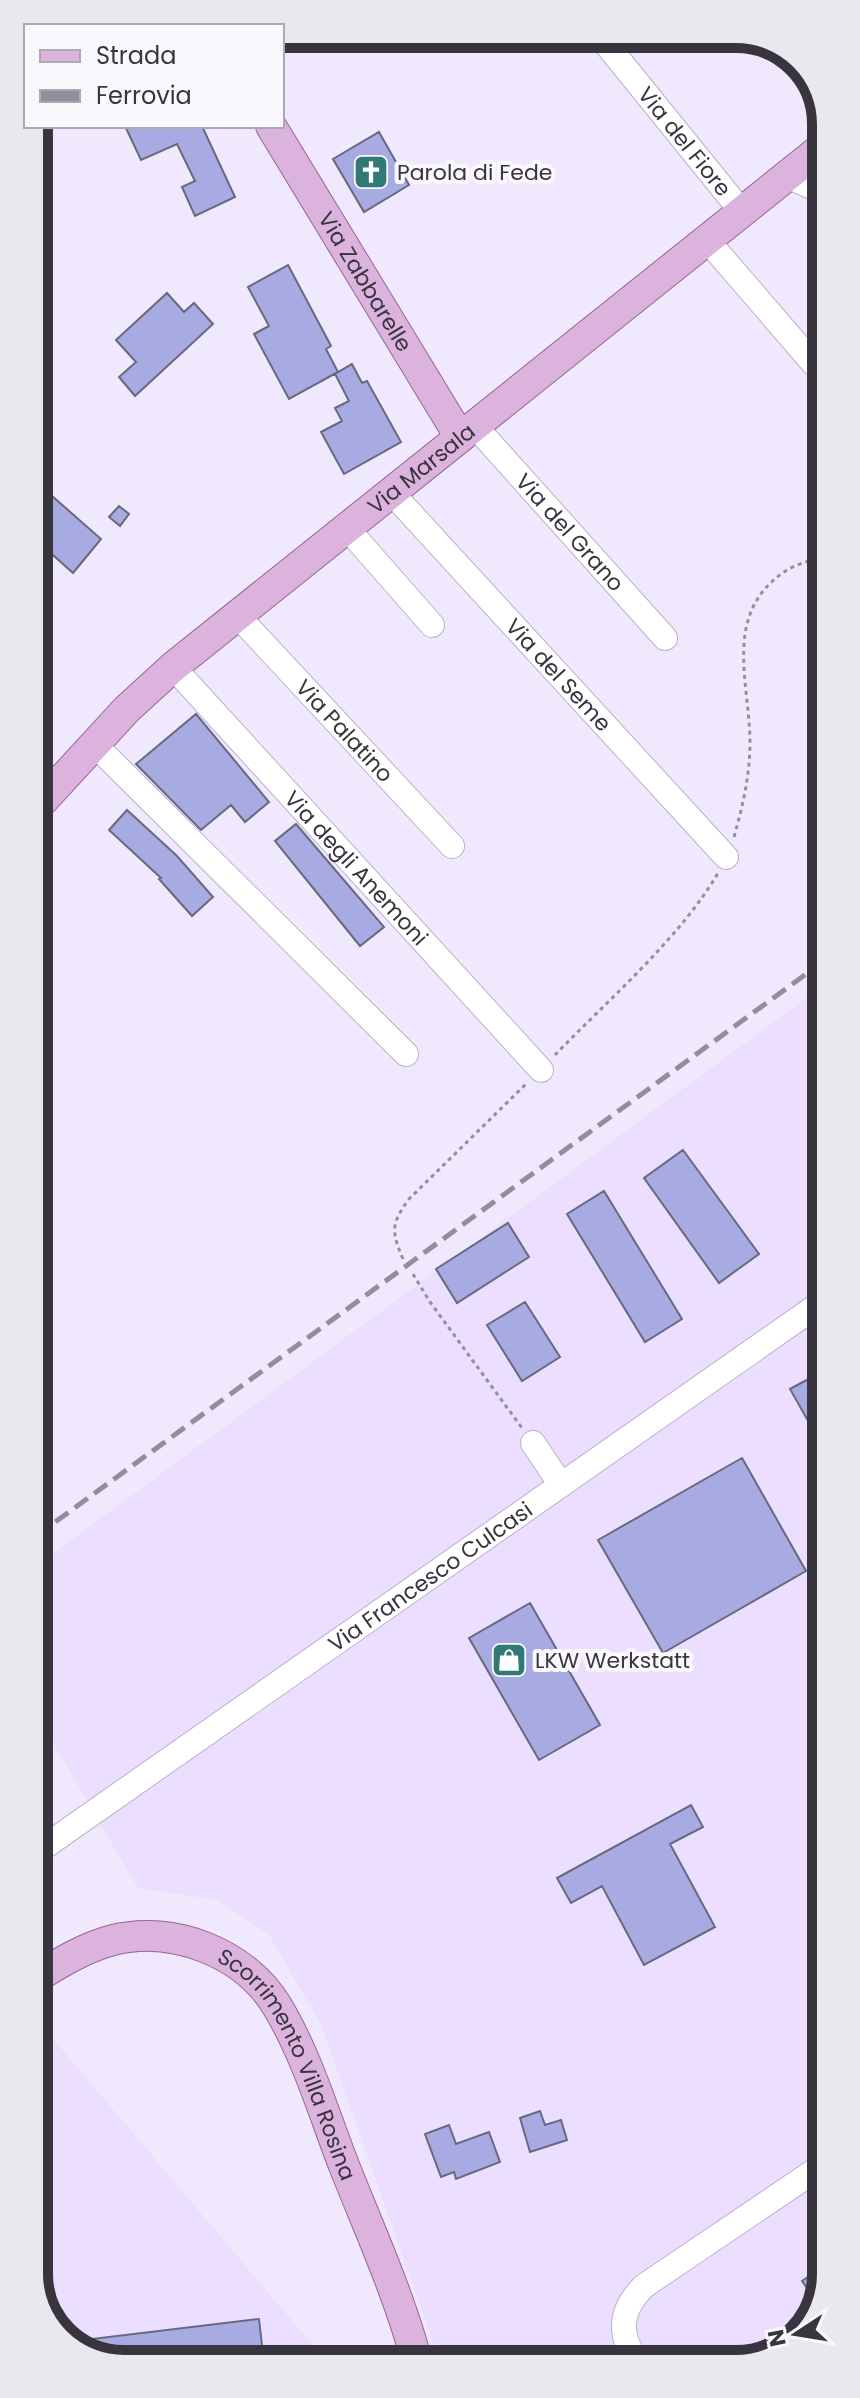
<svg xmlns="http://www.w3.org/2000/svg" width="860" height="2398" font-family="Poppins,sans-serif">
  <rect width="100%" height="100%" fill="#f0e8fc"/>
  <path fill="#ebdefe" d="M824 985 826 2274 808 2328 759 2361 440 2362 321 2024 269 1935 218 1900 138 1888 36 1714V1566Z
    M37 2020 316 2349 325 2363 118 2364 69 2345 37 2297Z"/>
  <path fill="#a7abe1" stroke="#67697f" stroke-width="2" d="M125 126H202L235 197 195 216 182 187 195 181 177 144 141 160Z
    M379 132 409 185 364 212 333 159Z
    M288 265 331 346 326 349 338 372 289 399 254 334 269 326 248 287Z
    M167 293 184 312 194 303 213 324 135 396 119 377 136 362 116 340Z
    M352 364 362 383 367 381 401 442 344 474 321 432 342 421 335 408 349 401 335 374Z
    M35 481 101 539 73 573 35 539Z
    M119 506 129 514 120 526 109 517Z
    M196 714 269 802 245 822 231 805 201 830 136 764Z
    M127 810 177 856 213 897 192 916 159 879 161 878 109 830Z
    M296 824 384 927 360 946 275 841Z
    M683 1150 759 1254 719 1283 644 1178Z
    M604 1191 682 1319 645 1342 567 1214Z
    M508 1223 529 1257 457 1303 436 1269Z
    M525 1302 560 1357 522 1381 487 1325Z
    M825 1370V1451L790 1389Z
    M742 1458 806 1571 663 1653 598 1540Z
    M530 1603 600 1725 539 1760 469 1638Z
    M691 1805 703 1827 670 1844 715 1927 644 1965 602 1886 571 1903 557 1878Z
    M540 2111 545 2125 561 2120 567 2140 530 2152 520 2118Z
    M449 2125 456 2144 489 2132 500 2162 456 2179 454 2172 441 2177 425 2134Z
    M826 2265 822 2287 811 2294 802 2281Z
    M259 2319 264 2363 118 2364 67 2342Z"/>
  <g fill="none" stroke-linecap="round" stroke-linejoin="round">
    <g stroke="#bbb2ca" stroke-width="26">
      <g id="minor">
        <path id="s1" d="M598 34 742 212"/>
        <path d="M787 176 812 187 823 182"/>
        <path d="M707 240 813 363"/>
        <path id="s2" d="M474 425 665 638"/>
        <path id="s3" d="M391 492 726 857"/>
        <path d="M346 527 432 625"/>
        <path id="s4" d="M237 615 452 846"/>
        <path id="s5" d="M173 667 541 1070"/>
        <path d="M93 743 406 1054"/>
        <path d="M533 1443 561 1485"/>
        <path id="s6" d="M37 1852 825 1300"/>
        <path d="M637 2361C617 2333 620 2310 644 2286L826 2163"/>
      </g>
    </g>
    <g stroke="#946696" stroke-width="32">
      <g id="major">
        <path id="s7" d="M271 126 460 437"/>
        <path id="s8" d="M35 809 127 709 173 667 823 147"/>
        <path id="s9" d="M37 1977C61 1962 86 1947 113 1940 173 1925 245 1953 277 2006 306 2054 323 2111 343 2163 369 2229 399 2294 417 2362"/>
      </g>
    </g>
    <path stroke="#948f9d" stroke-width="3" stroke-dasharray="4 4" stroke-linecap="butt" d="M734 837C743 805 750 775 750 741 749 680 723 614 784 572 795 564 811 561 823 556
      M555 1055C607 1001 681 937 718 873
      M403 1259C391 1231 391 1224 409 1199L527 1083
      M413 1274 430 1302 522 1428"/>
    <use href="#minor" stroke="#fff" stroke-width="24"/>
    <use href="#major" stroke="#dcb3dd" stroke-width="30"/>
    <path stroke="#938e9c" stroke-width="5" stroke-dasharray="16 8" stroke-linecap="butt" d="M36 1536 824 961"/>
  </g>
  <defs>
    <g id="church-square" transform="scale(1.8)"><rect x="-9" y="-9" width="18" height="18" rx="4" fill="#307975" stroke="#faf8fd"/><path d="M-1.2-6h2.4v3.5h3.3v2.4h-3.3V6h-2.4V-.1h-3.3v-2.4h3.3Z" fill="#fff"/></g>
    <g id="shop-square" transform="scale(1.8)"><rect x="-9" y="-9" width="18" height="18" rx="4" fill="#307975" stroke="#faf8fd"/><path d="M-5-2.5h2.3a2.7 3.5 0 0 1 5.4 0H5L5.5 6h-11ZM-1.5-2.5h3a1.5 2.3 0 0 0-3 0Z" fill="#fff"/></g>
  </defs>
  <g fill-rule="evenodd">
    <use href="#church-square" x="371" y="172"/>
    <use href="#shop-square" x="509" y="1660"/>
  </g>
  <g text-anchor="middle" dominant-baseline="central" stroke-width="8" stroke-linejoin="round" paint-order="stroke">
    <g font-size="22" fill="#38353e" stroke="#faf8fd">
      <text stroke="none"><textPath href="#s1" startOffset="138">Via del Fiore</textPath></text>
      <text stroke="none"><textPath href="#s7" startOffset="182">Via Zabbarelle</textPath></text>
      <text stroke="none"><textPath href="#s8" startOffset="516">Via Marsala</textPath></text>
      <text stroke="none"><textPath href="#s2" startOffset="144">Via del Grano</textPath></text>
      <text stroke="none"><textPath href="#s3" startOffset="248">Via del Seme</textPath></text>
      <text stroke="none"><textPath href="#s4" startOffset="158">Via Palatino</textPath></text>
      <text stroke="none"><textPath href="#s5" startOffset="272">Via degli Anemoni</textPath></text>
      <text stroke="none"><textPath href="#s6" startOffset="480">Via Francesco Culcasi</textPath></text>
      <text stroke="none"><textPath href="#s9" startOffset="328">Scorrimento Villa Rosina</textPath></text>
    </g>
    <g font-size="22" fill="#38353e" stroke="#faf8fd" text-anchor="start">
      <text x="397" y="172">Parola di Fede</text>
      <text x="535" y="1660">LKW Werkstatt</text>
    </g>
  </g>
  <path d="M0 0H860V2398H0ZM124 48H736A76 76 0 0 1 812 124V2274A76 76 0 0 1 736 2350H124A76 76 0 0 1 48 2274V124A76 76 0 0 1 124 48Z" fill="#eae8ee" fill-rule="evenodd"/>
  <path fill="none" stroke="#38353e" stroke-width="10" d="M124 48H736A76 76 0 0 1 812 124V2274A76 76 0 0 1 736 2350H124A76 76 0 0 1 48 2274V124A76 76 0 0 1 124 48Z"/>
  <rect x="24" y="24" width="260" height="104" fill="#faf8fd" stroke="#acaab1" stroke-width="2"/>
  <rect x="40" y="50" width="40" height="12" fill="#dcb3dd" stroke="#acaab1" stroke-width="2"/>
  <text x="96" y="64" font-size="24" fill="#38353e">Strada</text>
  <rect x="40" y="90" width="40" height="12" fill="#938e9c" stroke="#acaab1" stroke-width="2"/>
  <text x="96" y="104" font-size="24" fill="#38353e">Ferrovia</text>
  <g transform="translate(796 2334) rotate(258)" stroke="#faf8fd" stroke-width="6" paint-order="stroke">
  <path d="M0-6L14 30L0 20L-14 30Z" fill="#38353e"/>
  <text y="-12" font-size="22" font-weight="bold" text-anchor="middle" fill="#38353e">N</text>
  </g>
</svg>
